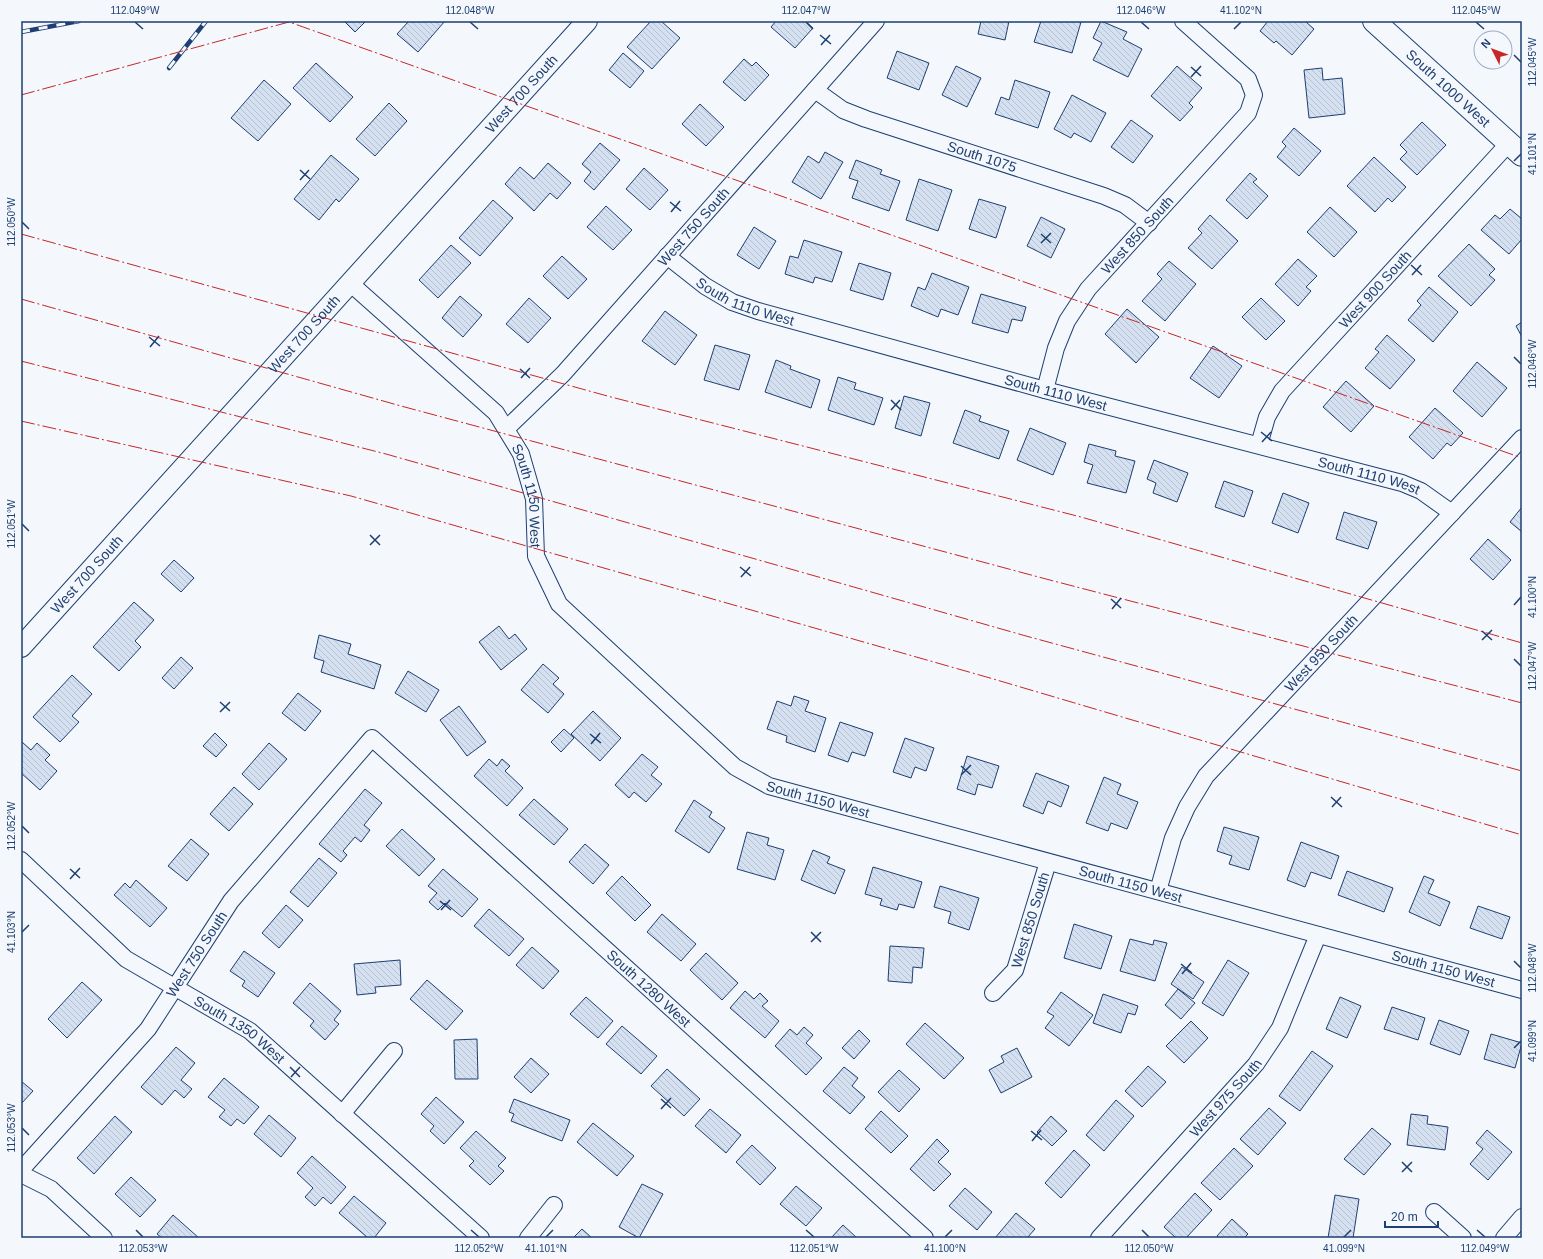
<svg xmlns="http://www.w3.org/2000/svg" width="1543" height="1259" font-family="Helvetica,sans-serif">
  <defs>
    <pattern id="building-back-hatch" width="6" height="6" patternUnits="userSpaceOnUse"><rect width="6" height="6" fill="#d5e0f0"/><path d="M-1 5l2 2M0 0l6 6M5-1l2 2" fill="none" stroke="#b6c1d1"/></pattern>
  </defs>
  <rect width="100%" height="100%" fill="#f4f7fb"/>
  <path fill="url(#building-back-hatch)" stroke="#1d3f73" d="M344 21H366L355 32Z
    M409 21H445L418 52 397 34Z
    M651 21H661L680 38 652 69 627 47Z
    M776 21H805L813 28 795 48 771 27Z
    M981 21H1009L1005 40 978 34Z
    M1041 21H1077L1081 22 1072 53 1034 42Z
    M1101 21 1127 32 1123 39 1142 49 1128 77 1093 60 1102 43 1093 38Z
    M1268 21H1305L1314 29 1292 55 1276 41 1274 43 1260 31Z
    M897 51 929 63 919 90 887 78Z
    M623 53 644 71 630 88 609 70Z
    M744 59 752 66 756 62 769 75 745 101 723 82Z
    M316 63 353 97 330 122 293 88Z
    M956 66 981 78 967 107 942 95Z
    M1177 66 1202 88 1189 103 1193 107 1180 121 1151 96Z
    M1322 68 1323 80 1342 78 1345 114 1309 118 1304 70Z
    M264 80 291 104 258 141 231 118Z
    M1015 80 1050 92 1038 128 995 114 1001 97 1009 100Z
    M1072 95 1106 113 1091 142 1074 133 1071 138 1054 129Z
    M389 103 407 121 375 156 356 139Z
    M700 104 724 127 706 146 682 124Z
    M1131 120 1153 136 1133 163 1111 147Z
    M1422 122 1446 145 1417 175 1400 159 1407 152 1400 145Z
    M1294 128 1321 151 1299 176 1277 157 1286 146 1282 142Z
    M600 143 620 160 594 190 584 181 591 172 582 164Z
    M825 152 843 162 821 199 792 182 808 156 819 163Z
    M331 155 359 179 339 202 336 199 319 220 294 199Z
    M1374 157 1406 187 1392 202 1388 198 1375 212 1347 186Z
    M856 160 882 170 880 174 900 181 889 211 852 198 858 181 849 178Z
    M548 163 571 183 557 199 550 193 534 211 505 184 520 167 534 179Z
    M644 168 668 190 650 210 626 189Z
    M1250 173 1257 179 1253 182 1268 196 1247 219 1226 200Z
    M919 179 952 190 938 231 906 220Z
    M979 199 1006 207 996 238 969 229Z
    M493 200 513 218 480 256 459 238Z
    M606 206 632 230 613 250 587 227Z
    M1330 207 1357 232 1334 257 1307 232Z
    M1510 209 1522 219V239L1509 254 1481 230 1495 215 1500 219Z
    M1210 215 1238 241 1212 269 1188 248 1202 233 1198 229Z
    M1041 217 1065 229 1051 258 1027 246Z
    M754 227 776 241 759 269 737 255Z
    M804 240 842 252 832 282 815 277 813 283 785 274 790 256 798 258Z
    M1469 244 1495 269 1489 275 1495 280 1471 306 1438 276Z
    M451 245 471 263 438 298 419 280Z
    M562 256 587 279 568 299 543 276Z
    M1298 259 1317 276 1306 287 1311 291 1298 306 1275 284Z
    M1169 261 1196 284 1165 321 1142 301 1162 279 1157 274Z
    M859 263 891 273 883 300 850 290Z
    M932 273 969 287 958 315 941 309 938 317 911 306 918 287 925 290Z
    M1429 287 1458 312 1433 342 1408 320 1421 305 1417 301Z
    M981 294 1026 307 1022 321 1012 319 1008 333 972 323Z
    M460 296 482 315 463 337 442 318Z
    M529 298 551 318 528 343 506 324Z
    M1261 298 1285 321 1266 340 1242 317Z
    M1127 309 1159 337 1136 363 1105 334Z
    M665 311 697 335 675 365 642 341Z
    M1522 322V337L1516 326Z
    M1387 335 1415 360 1390 389 1365 368 1379 352 1375 349Z
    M715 345 750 355 739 390 704 380Z
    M1213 346 1242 366 1219 398 1190 378Z
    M776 360 791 366 790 369 820 380 811 408 765 392Z
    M1477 362 1507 388 1482 417 1453 391Z
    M838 377 856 383 854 389 883 398 874 425 828 410Z
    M1346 381 1374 406 1351 432 1323 407Z
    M904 396 930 403 921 436 895 428Z
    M1435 408 1463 433 1451 446 1447 443 1433 459 1409 437Z
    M965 410 981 416 979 421 1009 431 999 459 953 443Z
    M1030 428 1066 443 1053 475 1017 460Z
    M1089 444 1116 451 1115 456 1135 461 1126 493 1087 483 1093 465 1084 462Z
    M1154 460 1188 473 1177 502 1153 493 1156 483 1147 479Z
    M1224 481 1253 491 1244 517 1215 507Z
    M1283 493 1309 503 1298 533 1272 523Z
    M1522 507V532L1510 522Z
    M1344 512 1377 522 1368 549 1336 539Z
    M1488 539 1511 560 1493 580 1470 559Z
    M174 560 194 578 181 592 161 574Z
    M134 602 154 620 135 641 141 647 119 671 93 647Z
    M499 626 509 639 515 634 527 649 501 670 479 642Z
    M319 635 351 644 348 654 381 665 374 689 321 672 324 661 314 658Z
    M181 657 193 668 174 689 162 678Z
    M543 664 559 678 553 684 564 694 548 713 521 690Z
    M408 671 439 690 426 712 395 693Z
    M72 675 92 694 72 716 79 722 60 742 33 717Z
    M298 693 321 711 305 731 282 713Z
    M794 696 809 701 805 711 826 718 815 752 786 742 787 736 767 729 777 701 791 706Z
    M459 706 486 742 467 756 440 720Z
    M593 711 621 738 600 761 571 734Z
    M840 722 873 733 865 756 852 752 848 762 828 755Z
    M564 729 574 738 561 752 551 742Z
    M215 733 227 745 216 757 203 746Z
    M905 738 934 748 926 771 915 767 911 778 893 772Z
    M22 742 31 750 37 743 50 755 45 760 57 771 40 790 21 773V743Z
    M269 743 287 759 259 790 242 774Z
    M642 754 658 767 651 775 662 784 646 802 634 792 629 798 615 785Z
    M967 756 999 766 992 788 978 784 975 795 957 789Z
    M489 759 497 766 502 759 510 766 505 771 523 788 507 806 474 776Z
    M1036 773 1069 786 1061 807 1048 801 1043 814 1023 806Z
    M1104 777 1121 784 1117 794 1138 802 1127 829 1111 823 1108 831 1086 823Z
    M234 787 253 804 229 831 210 814Z
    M365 789 382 803 364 825 370 830 361 842 355 837 343 851 347 855 341 862 319 844Z
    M534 799 568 829 554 845 519 815Z
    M694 800 712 812 709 817 725 828 709 853 675 831Z
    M1224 827 1259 837 1249 870 1229 864 1232 856 1217 851Z
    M402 829 435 859 419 876 386 846Z
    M747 832 769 838 767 845 784 850 775 880 737 869Z
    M191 839 209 854 187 881 168 866Z
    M1301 842 1339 856 1331 879 1311 872 1305 887 1287 880Z
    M585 844 609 865 593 884 569 862Z
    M813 850 830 857 827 863 845 870 835 894 801 880Z
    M319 858 337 873 308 907 290 892Z
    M873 867 922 882 914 908 899 904 897 910 880 905 882 899 865 894Z
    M443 869 478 899 462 917 445 903 438 910 429 902 437 893 428 886Z
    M1347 871 1393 888 1384 912 1338 895Z
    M622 876 651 905 635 921 606 893Z
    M1424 876 1434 880 1428 893 1450 902 1440 926 1409 912Z
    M136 880 167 908 150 927 114 895 125 883 130 888Z
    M940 886 979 898 969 930 948 923 951 912 934 907Z
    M286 905 303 920 279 948 262 933Z
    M1478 906 1510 917 1502 939 1470 928Z
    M489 909 524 939 509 956 474 926Z
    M662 914 696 944 681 961 647 932Z
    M1074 924 1112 936 1101 969 1064 958Z
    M1130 939 1153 945 1154 940 1167 943 1155 981 1120 971Z
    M890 946 924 948 922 968 913 967 912 983 888 981Z
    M532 947 559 971 543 989 516 965Z
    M244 951 275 973 258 997 242 986 245 981 230 971Z
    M706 953 738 983 722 1000 690 970Z
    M400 960 401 985 375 987 376 993 357 995 354 964Z
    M1228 960 1249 973 1223 1016 1202 1003Z
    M1182 967 1204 982 1193 999 1171 984Z
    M427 980 463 1011 446 1030 410 999Z
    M82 982 102 1000 67 1038 48 1019Z
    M310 983 341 1011 334 1020 339 1024 325 1040 310 1026 314 1021 293 1003Z
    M1178 989 1195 1003 1181 1019 1165 1005Z
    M745 991 754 999 760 993 768 1001 762 1006 779 1021 765 1038 730 1008Z
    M1061 992 1093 1015 1069 1046 1045 1028 1054 1016 1047 1012Z
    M1103 994 1138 1006 1135 1015 1128 1013 1121 1033 1093 1023Z
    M586 997 613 1021 598 1038 570 1014Z
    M1340 997 1361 1006 1347 1038 1326 1029Z
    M1392 1007 1425 1018 1418 1040 1384 1029Z
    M1439 1020 1469 1031 1460 1055 1430 1044Z
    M1191 1021 1208 1038 1184 1063 1166 1046Z
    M925 1023 964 1058 944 1079 906 1044Z
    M622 1026 657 1056 641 1074 606 1044Z
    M804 1027 813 1035 806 1043 822 1058 806 1075 775 1046 790 1029 797 1035Z
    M859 1030 870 1041 854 1059 842 1048Z
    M1491 1034 1522 1043 1515 1068 1484 1059Z
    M477 1039 478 1079H455L454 1040Z
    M176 1047 195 1063 181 1080 192 1089 184 1098 175 1090 162 1105 141 1087Z
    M1017 1048 1032 1077 1001 1093 989 1070 1004 1062 1001 1056Z
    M1312 1051 1333 1066 1300 1111 1279 1096Z
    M531 1058 549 1074 531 1093 514 1077Z
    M1148 1066 1166 1082 1142 1107 1125 1091Z
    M844 1067 858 1078 852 1086 865 1097 850 1114 823 1091Z
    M667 1069 700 1099 684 1116 651 1086Z
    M899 1070 920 1089 899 1112 878 1092Z
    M224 1078 259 1107 244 1124 237 1119 231 1126 219 1117 225 1110 208 1097Z
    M21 1081 33 1091 21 1104Z
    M436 1097 464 1122 444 1144 430 1131 434 1126 421 1114Z
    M514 1099 570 1120 562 1141 511 1121 514 1114 509 1112Z
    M1116 1100 1134 1116 1104 1151 1086 1135Z
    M1269 1108 1286 1123 1258 1155 1240 1139Z
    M710 1109 741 1135 726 1153 695 1126Z
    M881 1111 908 1136 891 1153 865 1129Z
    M1411 1114 1428 1116 1427 1124 1448 1127 1445 1150 1407 1145Z
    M269 1115 296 1138 281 1157 254 1134Z
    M115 1116 132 1132 94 1174 77 1158Z
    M1051 1116 1067 1131 1052 1146 1037 1132Z
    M593 1123 634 1156 617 1176 577 1142Z
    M1372 1128 1391 1144 1364 1175 1344 1159Z
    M1487 1130 1512 1152 1488 1180 1470 1164 1483 1149 1476 1143Z
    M476 1131 506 1158 498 1166 504 1171 490 1185 469 1166 474 1161 460 1148Z
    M937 1139 949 1151 938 1162 951 1174 934 1191 910 1169Z
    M752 1145 776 1168 760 1185 736 1162Z
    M1234 1148 1253 1166 1220 1200 1201 1183Z
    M1074 1150 1090 1165 1061 1198 1045 1183Z
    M312 1156 346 1187 331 1204 323 1197 315 1206 305 1197 313 1188 297 1173Z
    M131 1177 156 1200 140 1217 115 1194Z
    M642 1184 663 1194 639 1238 619 1227Z
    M796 1186 822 1208 806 1226 780 1204Z
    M965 1188 992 1212 977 1230 949 1206Z
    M1195 1193 1212 1210 1186 1238H1176L1164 1227Z
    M1335 1195 1359 1199 1353 1238H1328Z
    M354 1196 386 1223 374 1238H368L339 1213Z
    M1016 1213 1035 1229 1027 1238H995Z
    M173 1215 199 1238H162L157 1234Z
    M1232 1219 1248 1234 1244 1238H1219L1217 1236Z
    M843 1225 857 1238H831Z
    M582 1229 592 1238H573Z"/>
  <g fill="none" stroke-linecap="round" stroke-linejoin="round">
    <g stroke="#1d3f73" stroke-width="18">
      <g id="minor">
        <path id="s1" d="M815 90 843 110 866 119 1104 196 1125 205 1149 223"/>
        <path id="s2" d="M667 256 705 286 732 302 758 311 1045 390 1402 483 1421 491 1452 513"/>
        <path id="s3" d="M350 283 496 413 521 454 534 499 536 556 559 604 735 767 769 786 1522 990"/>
        <path id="s4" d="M1045 390 1056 348 1067 321 1088 289 1248 113 1254 95 1248 79 1183 21"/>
        <path id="s5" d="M506 429 563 374 876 21"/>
        <path id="s6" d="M1259 445 1267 417 1282 391 1509 143"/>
        <path id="s7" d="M21 860 126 959 250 1031 481 1238"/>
        <path id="s8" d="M1158 891 1173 838 1187 807 1206 776 1522 438"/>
        <path id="s9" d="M993 993 1015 970 1048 862"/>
        <path d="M342 1114 394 1051"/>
        <path id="s10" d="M21 1170 148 1029 231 901 372 738 925 1238"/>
        <path d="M21 1174 51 1189 104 1238"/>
        <path d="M1434 1212 1463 1238"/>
        <path d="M528 1238 554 1205"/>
        <path id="s11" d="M1099 1238 1256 1064 1280 1028 1318 935"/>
        <path d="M1504 1238 1522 1217"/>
      </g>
    </g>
    <g stroke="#1d3f73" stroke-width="22">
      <g id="tertiary">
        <path id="s12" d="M21 647 587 21"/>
      </g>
    </g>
    <g stroke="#1d3f73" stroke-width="24">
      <g id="secondary">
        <path id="s13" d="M1374 21 1522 155"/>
      </g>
    </g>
    <use href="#minor" stroke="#f4f7fb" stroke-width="16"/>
    <use href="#tertiary" stroke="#f4f7fb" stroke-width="20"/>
    <use href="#secondary" stroke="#f4f7fb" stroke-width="22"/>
    <g stroke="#1d3f73" stroke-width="4.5">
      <path id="rail" d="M21 32 79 21
        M169 68 206 21"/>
    </g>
    <use href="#rail" stroke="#f4f7fb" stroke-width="3" stroke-dasharray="9" stroke-linecap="butt"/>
    <path stroke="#c62828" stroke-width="1" stroke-dasharray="14 3 2 3" stroke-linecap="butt" d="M21 95 289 22 1522 458
      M21 234 611 397 1081 517 1522 643
      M21 299 401 406 1046 579 1522 703
      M21 361 386 454 1026 636 1522 771
      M21 421 351 496 990 678 1522 835"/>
  </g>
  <path fill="none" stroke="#1d3f73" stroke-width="1.5" d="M135 22 143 29M470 22 478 29M806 22 813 29M1141 22 1149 29M1476 22 1484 29M1234 29 1241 22M820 35 831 44M821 45 830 35M1514 55 1521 62M1191 67 1201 76M1191 77 1201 66M1514 161 1521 154M300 170 310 179M300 180 309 170M670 202 681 211M671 212 680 201M22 222 29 229M1041 234 1051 243M1041 243 1051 233M1411 265 1422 275M1412 275 1421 265M149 337 160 346M150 347 159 336M1514 357 1521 364M520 369 530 378M521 378 530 368M891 400 901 410M891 410 900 400M1261 432 1272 441M1262 442 1271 432M22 524 29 531M370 535 380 545M370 545 380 535M740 567 751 576M741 577 750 567M1111 599 1121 608M1514 605 1521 597M1112 609 1121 598M1482 631 1492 640M1482 640 1492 630M1514 659 1521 666M220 702 230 711M220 712 230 702M590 734 601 743M591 744 600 733M961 766 971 775M961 775 971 765M1331 797 1342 807M1332 807 1341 797M22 826 29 833M70 869 80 878M70 879 80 868M440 901 451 910M441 910 450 900M22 932 29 925M811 932 821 942M811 942 821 932M1514 961 1521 968M1181 964 1192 973M1182 974 1191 963M1514 1048 1521 1041M290 1067 300 1077M291 1077 300 1067M661 1099 671 1108M661 1109 671 1098M22 1128 29 1135M1031 1131 1042 1140M1032 1141 1041 1130M1402 1162 1412 1172M1402 1172 1412 1162M136 1230 143 1237M471 1230 479 1237M806 1230 814 1237M1142 1230 1149 1237M1477 1230 1485 1237M546 1237 553 1230M945 1237 952 1230M1344 1237 1351 1230"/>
  <g text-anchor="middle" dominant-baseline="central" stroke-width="3" stroke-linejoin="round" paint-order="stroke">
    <g font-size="14" fill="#1d3f73" stroke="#f4f7fb">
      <text stroke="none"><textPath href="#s13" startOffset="100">South 1000 West</textPath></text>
      <text stroke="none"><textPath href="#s12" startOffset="746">West 700 South</textPath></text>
      <text stroke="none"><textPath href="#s1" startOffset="181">South 1075</textPath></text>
      <text stroke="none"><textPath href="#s5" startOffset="276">West 750 South</textPath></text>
      <text stroke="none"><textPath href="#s4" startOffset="184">West 850 South</textPath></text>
      <text stroke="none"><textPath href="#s6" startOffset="197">West 900 South</textPath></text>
      <text stroke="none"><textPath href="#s2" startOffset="92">South 1110 West</textPath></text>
      <text stroke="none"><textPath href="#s12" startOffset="422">West 700 South</textPath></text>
      <text stroke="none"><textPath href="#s2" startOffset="416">South 1110 West</textPath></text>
      <text stroke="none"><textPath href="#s2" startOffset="740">South 1110 West</textPath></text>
      <text stroke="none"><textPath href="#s3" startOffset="286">South 1150 West</textPath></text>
      <text stroke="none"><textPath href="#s12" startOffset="98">West 700 South</textPath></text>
      <text stroke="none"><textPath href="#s8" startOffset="294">West 950 South</textPath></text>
      <text stroke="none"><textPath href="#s3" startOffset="730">South 1150 West</textPath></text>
      <text stroke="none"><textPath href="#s3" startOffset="1054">South 1150 West</textPath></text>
      <text stroke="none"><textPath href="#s9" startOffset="84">West 850 South</textPath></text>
      <text stroke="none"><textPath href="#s10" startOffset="279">West 750 South</textPath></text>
      <text stroke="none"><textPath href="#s3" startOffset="1378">South 1150 West</textPath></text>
      <text stroke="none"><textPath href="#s10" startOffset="931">South 1280 West</textPath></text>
      <text stroke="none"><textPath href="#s7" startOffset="278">South 1350 West</textPath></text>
      <text stroke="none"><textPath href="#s11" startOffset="189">West 975 South</textPath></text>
    </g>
  </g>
  <rect width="1543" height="1259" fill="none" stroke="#f4f7fb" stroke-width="44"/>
  <g transform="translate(1493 50) rotate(312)"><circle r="19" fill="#f4f7fb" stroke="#9eadc5"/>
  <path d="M0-3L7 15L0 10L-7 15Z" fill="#c62828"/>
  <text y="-6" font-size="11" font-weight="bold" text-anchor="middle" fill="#1d3f73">N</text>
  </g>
  <path d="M1385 1221v6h53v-6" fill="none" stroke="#1d3f73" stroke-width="2"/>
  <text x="1391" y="1221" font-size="12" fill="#1d3f73" stroke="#f4f7fb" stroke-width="3" paint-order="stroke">20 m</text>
  <rect x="22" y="22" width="1499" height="1215" fill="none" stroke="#1d3f73" stroke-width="1.5"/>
  <g font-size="10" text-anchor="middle" fill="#1d3f73">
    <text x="135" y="14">112.049°W</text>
    <text x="470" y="14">112.048°W</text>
    <text x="806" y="14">112.047°W</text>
    <text x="1141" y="14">112.046°W</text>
    <text x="1241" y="14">41.102°N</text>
    <text x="1476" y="14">112.045°W</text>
    <text transform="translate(1532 62) rotate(-90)" y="4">112.045°W</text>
    <text transform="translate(1532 154) rotate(-90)" y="4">41.101°N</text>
    <text transform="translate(11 222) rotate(-90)" y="4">112.050°W</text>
    <text transform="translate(1532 364) rotate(-90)" y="4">112.046°W</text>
    <text transform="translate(11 524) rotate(-90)" y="4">112.051°W</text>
    <text transform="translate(1532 597) rotate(-90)" y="4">41.100°N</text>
    <text transform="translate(1532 666) rotate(-90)" y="4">112.047°W</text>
    <text transform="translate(11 826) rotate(-90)" y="4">112.052°W</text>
    <text transform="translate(11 932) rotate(-90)" y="4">41.103°N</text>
    <text transform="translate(1532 968) rotate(-90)" y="4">112.048°W</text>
    <text transform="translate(1532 1041) rotate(-90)" y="4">41.099°N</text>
    <text transform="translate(11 1128) rotate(-90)" y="4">112.053°W</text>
    <text x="143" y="1252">112.053°W</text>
    <text x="479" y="1252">112.052°W</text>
    <text x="546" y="1252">41.101°N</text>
    <text x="814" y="1252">112.051°W</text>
    <text x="945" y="1252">41.100°N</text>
    <text x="1149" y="1252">112.050°W</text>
    <text x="1344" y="1252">41.099°N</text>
    <text x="1485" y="1252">112.049°W</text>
  </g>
</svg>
